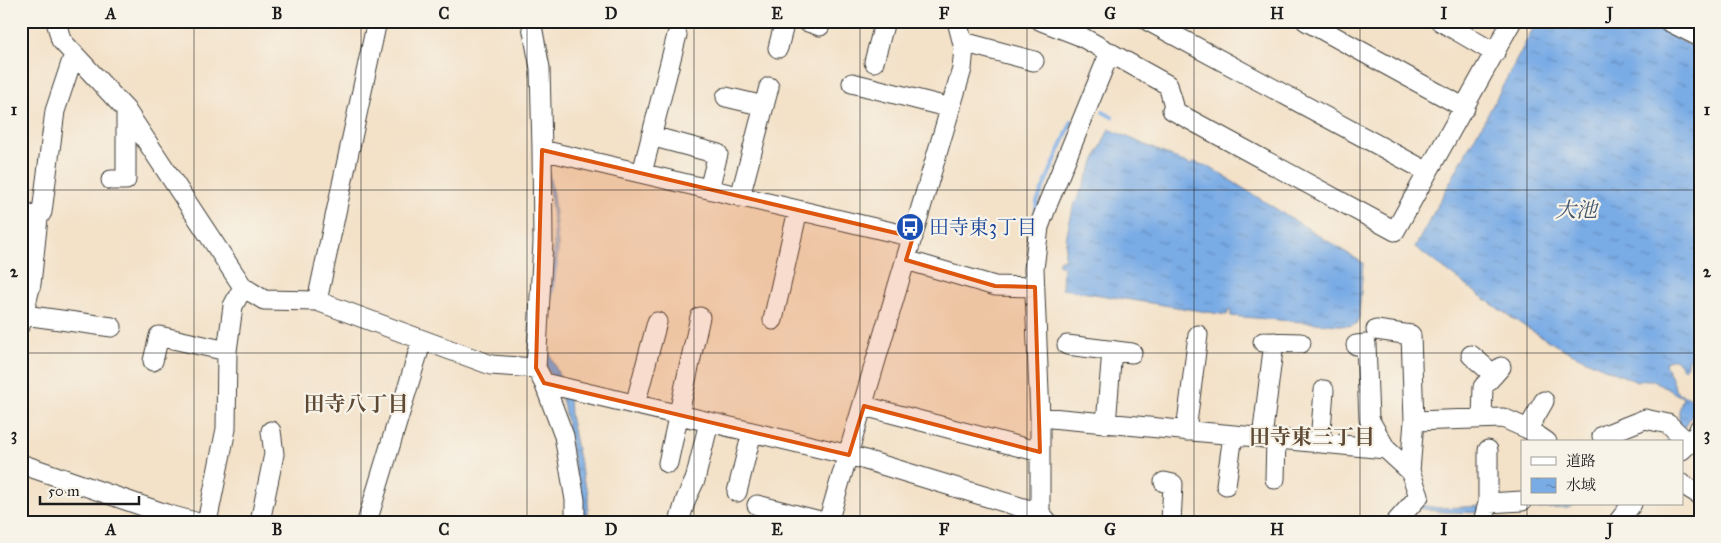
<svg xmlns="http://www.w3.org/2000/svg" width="1721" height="543" font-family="'IM FELL Great Primer','Noto Serif JP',serif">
  <defs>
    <pattern id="water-ripples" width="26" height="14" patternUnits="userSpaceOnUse" patternTransform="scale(1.25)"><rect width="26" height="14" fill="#79abe5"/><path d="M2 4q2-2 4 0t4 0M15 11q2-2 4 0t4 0" fill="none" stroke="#628ab9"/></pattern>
  </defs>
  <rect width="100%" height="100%" fill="#f7f3e8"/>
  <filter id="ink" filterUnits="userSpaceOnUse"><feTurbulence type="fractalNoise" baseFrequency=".02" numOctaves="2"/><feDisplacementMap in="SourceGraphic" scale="10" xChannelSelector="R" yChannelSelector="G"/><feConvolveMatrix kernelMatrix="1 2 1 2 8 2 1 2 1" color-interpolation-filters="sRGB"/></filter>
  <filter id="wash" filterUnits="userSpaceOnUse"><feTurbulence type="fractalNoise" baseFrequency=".0096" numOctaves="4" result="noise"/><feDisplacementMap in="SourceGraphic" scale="20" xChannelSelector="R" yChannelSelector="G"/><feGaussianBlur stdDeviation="1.12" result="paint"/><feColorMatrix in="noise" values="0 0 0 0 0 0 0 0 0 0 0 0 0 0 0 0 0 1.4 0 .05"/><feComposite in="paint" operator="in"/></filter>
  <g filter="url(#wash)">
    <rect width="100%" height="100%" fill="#f3e1c8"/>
    <path fill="url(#water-ripples)" stroke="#4a6480" d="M537 21H539L548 57V170L553 194 558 244V254L551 282 548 310V350L569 399 570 415 583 479 588 492V522H581L583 500 578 484 563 402 547 367 544 356V316L546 287 554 250V228L551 200 545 171 544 56 537 29Z
      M1537 21H1645L1700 51V345L1695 348 1696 353 1688 359 1686 368 1684 369 1675 359 1667 361 1665 364C1669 374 1674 379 1675 390 1685 400 1690 392 1696 408L1686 425 1671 442H1666L1679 423V411L1683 397C1670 393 1652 373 1637 382 1607 369 1576 357 1547 340 1501 313 1458 279 1415 247L1478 131H1479Z
      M1109 129 1191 165 1194 162 1209 167 1363 263 1359 317 1357 324 1351 326 1231 316V311L1229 310 1227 315 1062 289 1063 266 1059 265V260H1064L1067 234 1073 208Z
      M1529 504H1575L1568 508 1527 509 1494 513 1442 512 1419 508 1420 505 1440 508Z"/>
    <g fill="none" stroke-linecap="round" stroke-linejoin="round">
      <path stroke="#79abe5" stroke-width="4" d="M1103 112 1112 117
        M1036 212 1037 202 1072 121
        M548 315 556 262"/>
    </g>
  </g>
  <g filter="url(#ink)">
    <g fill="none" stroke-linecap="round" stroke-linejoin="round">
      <g stroke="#3c3a36" stroke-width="21">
        <path id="minor" d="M56 21 61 40 126 110 243 287 264 300 317 301 491 365 536 368
          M531 21 540 68 542 150 543 242 536 368 544 383 564 436 575 500V522
          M805 21 820 26 821 21
          M1041 21 1080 36 1168 85 1174 106 1172 110 1395 231 1512 21
          M1148 21 1428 172
          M1306 21 1465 108
          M1440 21 1495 53
          M1668 21 1700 37
          M963 42 1034 61
          M778 48 785 21
          M874 62 885 21
          M852 83 951 108
          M726 97 764 106
          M651 136 718 154 709 189
          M542 150 913 237
          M642 173 677 35
          M111 180H126V110
          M740 197 769 87
          M21 212 38 218
          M906 260 995 286 1035 287
          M317 301 377 21
          M24 315 112 327
          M773 320 798 210
          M21 324 31 284 38 218 42 212 55 111 74 54
          M1376 330 1411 335 1414 421 1410 471
          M1263 342 1301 343
          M1067 345 1132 353
          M1356 345 1366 344 1369 419 1386 449
          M1471 355 1494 375
          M153 361 159 336 227 351
          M544 383 849 455 1040 513 1048 522
          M635 405 657 322
          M864 406 1040 452
          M1040 417 1386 449 1410 471 1419 496 1396 522
          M1482 418 1483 387 1501 367
          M1414 421 1503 418 1528 429 1547 442
          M1106 424 1112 350
          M1528 429 1544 401
          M1186 431 1198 335
          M1602 436 1645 419 1668 424 1689 444
          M1262 438 1274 342
          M1320 443 1324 390
          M1682 450 1696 436 1700 427
          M668 463 700 317
          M21 464 166 514 195 522
          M1275 479 1276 439
          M1164 482 1173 484 1171 522
          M1682 484 1700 495
          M1226 485 1233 435
          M737 492 752 432
          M1488 503 1522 501
          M757 505 824 522
          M1040 513V417L1034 269 1039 227 1048 203 1110 52
          M207 522 226 429 227 351 233 306 243 287
          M260 522 274 454 271 431
          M367 522 422 340
          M679 522 686 499 695 480 709 422
          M828 522 962 69 964 48 957 21
          M1483 522 1488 503V450
          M1618 522 1632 504"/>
      </g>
      <use href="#minor" stroke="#fff" stroke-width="19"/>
    </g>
  </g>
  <path fill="#de560d" fill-opacity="0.2" stroke="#de560d" stroke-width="4" stroke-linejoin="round" d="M542 150 913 237 906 260 995 286 1035 287 1040 452 864 406 849 455 544 383 536 368Z"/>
  <path fill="none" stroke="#1c1c1c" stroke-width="1" stroke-opacity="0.55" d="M194 21V522M361 21V522M527 21V522M694 21V522M860 21V522M1027 21V522M1194 21V522M1360 21V522M1527 21V442M21 190H1700M21 353H1700M1527 504V522"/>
  <defs>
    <g id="bus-disc" transform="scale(1.4375)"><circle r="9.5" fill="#1a4fb4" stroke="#f7f3e8"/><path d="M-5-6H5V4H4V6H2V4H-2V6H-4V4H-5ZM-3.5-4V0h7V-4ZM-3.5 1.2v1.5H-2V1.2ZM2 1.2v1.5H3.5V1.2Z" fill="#fff"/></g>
  </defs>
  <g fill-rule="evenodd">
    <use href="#bus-disc" x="910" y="227"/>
  </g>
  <g text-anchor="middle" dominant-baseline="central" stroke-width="4.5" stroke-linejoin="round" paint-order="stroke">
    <g font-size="20" fill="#164399" stroke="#f7f3e8" text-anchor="start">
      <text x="929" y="227">田寺東3丁目</text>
    </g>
    <g font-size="21" font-style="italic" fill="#41556c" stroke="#f7f3e8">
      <text x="1576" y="210">大池</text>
    </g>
    <g font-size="21" font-weight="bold" fill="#5f4a35" stroke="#f7f3e8">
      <text x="356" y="404">田寺八丁目</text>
      <text x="1312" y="437">田寺東三丁目</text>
    </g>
  </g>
  <rect width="1721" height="543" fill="none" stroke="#f7f3e8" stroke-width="55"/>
  <rect x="1521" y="440" width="162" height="65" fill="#f7f3e8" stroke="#9f9d96"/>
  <rect x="1531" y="457" width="25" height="8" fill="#ffffff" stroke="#9f9d96"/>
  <text x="1566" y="466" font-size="15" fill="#1c1c1c">道路</text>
  <rect x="1531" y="478" width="25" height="15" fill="url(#water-ripples)" stroke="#9f9d96"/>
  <text x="1566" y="490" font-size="15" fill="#1c1c1c">水域</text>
  <path d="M40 496v8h99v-8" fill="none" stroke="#1c1c1c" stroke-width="2.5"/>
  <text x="48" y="496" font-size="15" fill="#1c1c1c" stroke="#f7f3e8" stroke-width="4" paint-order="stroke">50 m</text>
  <rect x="28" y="28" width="1666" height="488" fill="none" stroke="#1c1c1c" stroke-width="2"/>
  <g font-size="16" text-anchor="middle" font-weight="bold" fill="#1c1c1c">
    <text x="111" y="19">A</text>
    <text x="277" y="19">B</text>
    <text x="444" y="19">C</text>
    <text x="611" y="19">D</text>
    <text x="777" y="19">E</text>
    <text x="944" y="19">F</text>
    <text x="1110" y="19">G</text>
    <text x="1277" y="19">H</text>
    <text x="1444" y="19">I</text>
    <text x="1610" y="19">J</text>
    <text x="14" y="115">1</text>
    <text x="1707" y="115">1</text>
    <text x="14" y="277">2</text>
    <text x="1707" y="277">2</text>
    <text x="14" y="440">3</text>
    <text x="1707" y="440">3</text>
    <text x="111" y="535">A</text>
    <text x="277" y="535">B</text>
    <text x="444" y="535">C</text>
    <text x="611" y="535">D</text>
    <text x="777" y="535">E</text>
    <text x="944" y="535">F</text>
    <text x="1110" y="535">G</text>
    <text x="1277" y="535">H</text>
    <text x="1444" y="535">I</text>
    <text x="1610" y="535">J</text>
  </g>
</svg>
